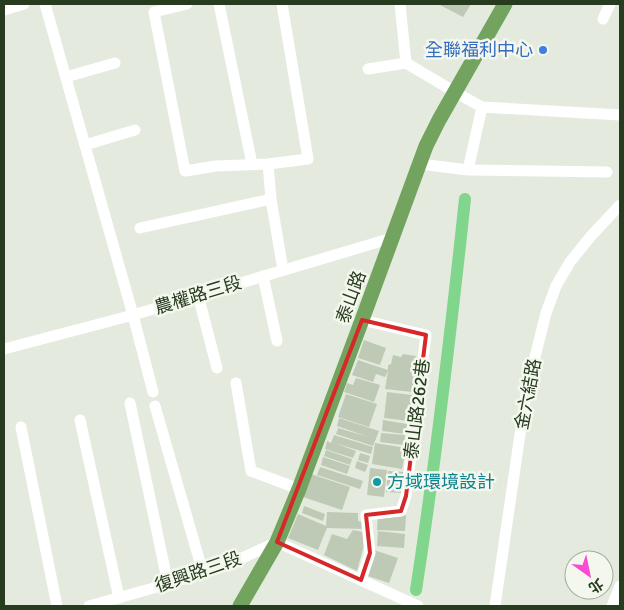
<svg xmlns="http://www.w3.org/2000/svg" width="624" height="610" font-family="Signika,'Noto Sans TC',sans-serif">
  <rect width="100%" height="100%" fill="#e4ebde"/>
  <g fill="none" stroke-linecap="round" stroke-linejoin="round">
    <path stroke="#81d58d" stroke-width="12" d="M416 590C436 460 451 330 465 199"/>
  </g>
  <path fill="#bec9b6" d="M441 4H471L463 17 440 5Z
    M364 340 386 348 380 365 358 358Z
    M403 354 416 356 414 368 415 369 412 392 385 389 388 371 385 377 376 374 373 382 352 375 358 360 388 370V365L391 364 393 355 401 357Z
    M356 378 380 385 374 402 344 392 347 383 353 385Z
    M387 392 412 395 409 421 384 418Z
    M346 394 377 404 369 427 338 417Z
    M339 418 379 431 373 446 336 434 338 428 369 437 337 426Z
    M383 420 407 424 405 434 382 431Z
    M381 433 405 435 404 445 380 442Z
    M334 435 373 447 371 454 334 443 356 451 353 458 325 449 327 441 331 443Z
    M375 443 406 448 402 469 372 464Z
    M326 450 352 459 350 465 324 456Z
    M360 453 370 456 368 463 358 460Z
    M323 457 350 466 347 474 321 465Z
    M357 461 368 465 365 472 355 468Z
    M320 467 363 481 360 489 317 475Z
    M370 468 387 470 384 497 367 495Z
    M388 471 404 472 402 493 386 492Z
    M311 474 350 487 342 510 303 497Z
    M304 506 325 514 323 521 302 513Z
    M327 512 358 513V521L365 522V529L327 528 318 550 288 538 298 514 326 526Z
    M378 514 406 515 405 531 377 530Z
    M353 530 363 532 364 545 357 571 324 555 332 534 347 539Z
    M378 531 405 534 404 548 377 546Z
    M374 550 398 558 389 583 365 575Z"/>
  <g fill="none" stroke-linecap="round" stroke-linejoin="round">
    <path stroke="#fff" stroke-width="11" d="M45 4 133 315 153 392
      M187 4 154 12 185 171 216 166 268 164 271 199 283 270
      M219 4 252 164
      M400 4 406 63 455 92 482 107 620 115
      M4 10 24 4
      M603 19 610 4
      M368 69 406 63
      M66 77 115 63
      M482 107 468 170 607 172
      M85 145 135 130
      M268 164 308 159 282 4
      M420 164 468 170
      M140 228 271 199
      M263 276 277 341
      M198 295 217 368
      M4 349 133 315 392 238
      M236 383 251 471 299 489
      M130 403 168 584
      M155 406 203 573
      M80 420 119 598
      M21 427 57 606
      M361 580 370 553 366 515 401 511 406 496 426 335 362 320
      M89 606 168 584 229 564 277 542 418 606
      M495 606 526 393 546 313 556 286 570 262 591 236 620 205
      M612 606 620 586"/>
    <path stroke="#72a45f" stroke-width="15" d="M240 606 277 542 299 489 362 320 426 146 439 120 505 4"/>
  </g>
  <path fill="none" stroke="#d62828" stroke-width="4" stroke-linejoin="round" d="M362 320 426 335 406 496 401 511 366 515 370 553 361 580 277 542Z"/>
  <circle fill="#3f7fe0" stroke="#f3f7ee" stroke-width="2" cx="543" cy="50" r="5"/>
  <circle fill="#0f9aa8" stroke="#f3f7ee" stroke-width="2" cx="377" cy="482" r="5"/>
  <g text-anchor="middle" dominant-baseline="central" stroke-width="5" stroke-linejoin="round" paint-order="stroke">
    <g font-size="18" fill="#366cbe" stroke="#f3f7ee" text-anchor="end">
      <text x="533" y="50">全聯福利中心</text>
    </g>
    <g font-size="18" fill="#273b1e" stroke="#f3f7ee">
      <text transform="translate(198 295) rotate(-17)">農權路三段</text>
      <text transform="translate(351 297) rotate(-70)">泰山路</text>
      <text transform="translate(528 394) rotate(-79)">金六結路</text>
      <text transform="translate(417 409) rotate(-83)">泰山路262巷</text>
      <text transform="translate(198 572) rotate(-19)">復興路三段</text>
    </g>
    <g font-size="18" fill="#0d838f" stroke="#f3f7ee" text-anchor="start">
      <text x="387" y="482">方域環境設計</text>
    </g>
  </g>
  <rect width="624" height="610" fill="none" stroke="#273b1e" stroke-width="10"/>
  <g transform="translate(589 575) rotate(147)"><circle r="24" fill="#f3f7ee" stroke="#a1ac9b"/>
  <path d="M0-4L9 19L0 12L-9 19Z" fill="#fc4bd3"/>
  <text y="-8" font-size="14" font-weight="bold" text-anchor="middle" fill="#273b1e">北</text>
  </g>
</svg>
